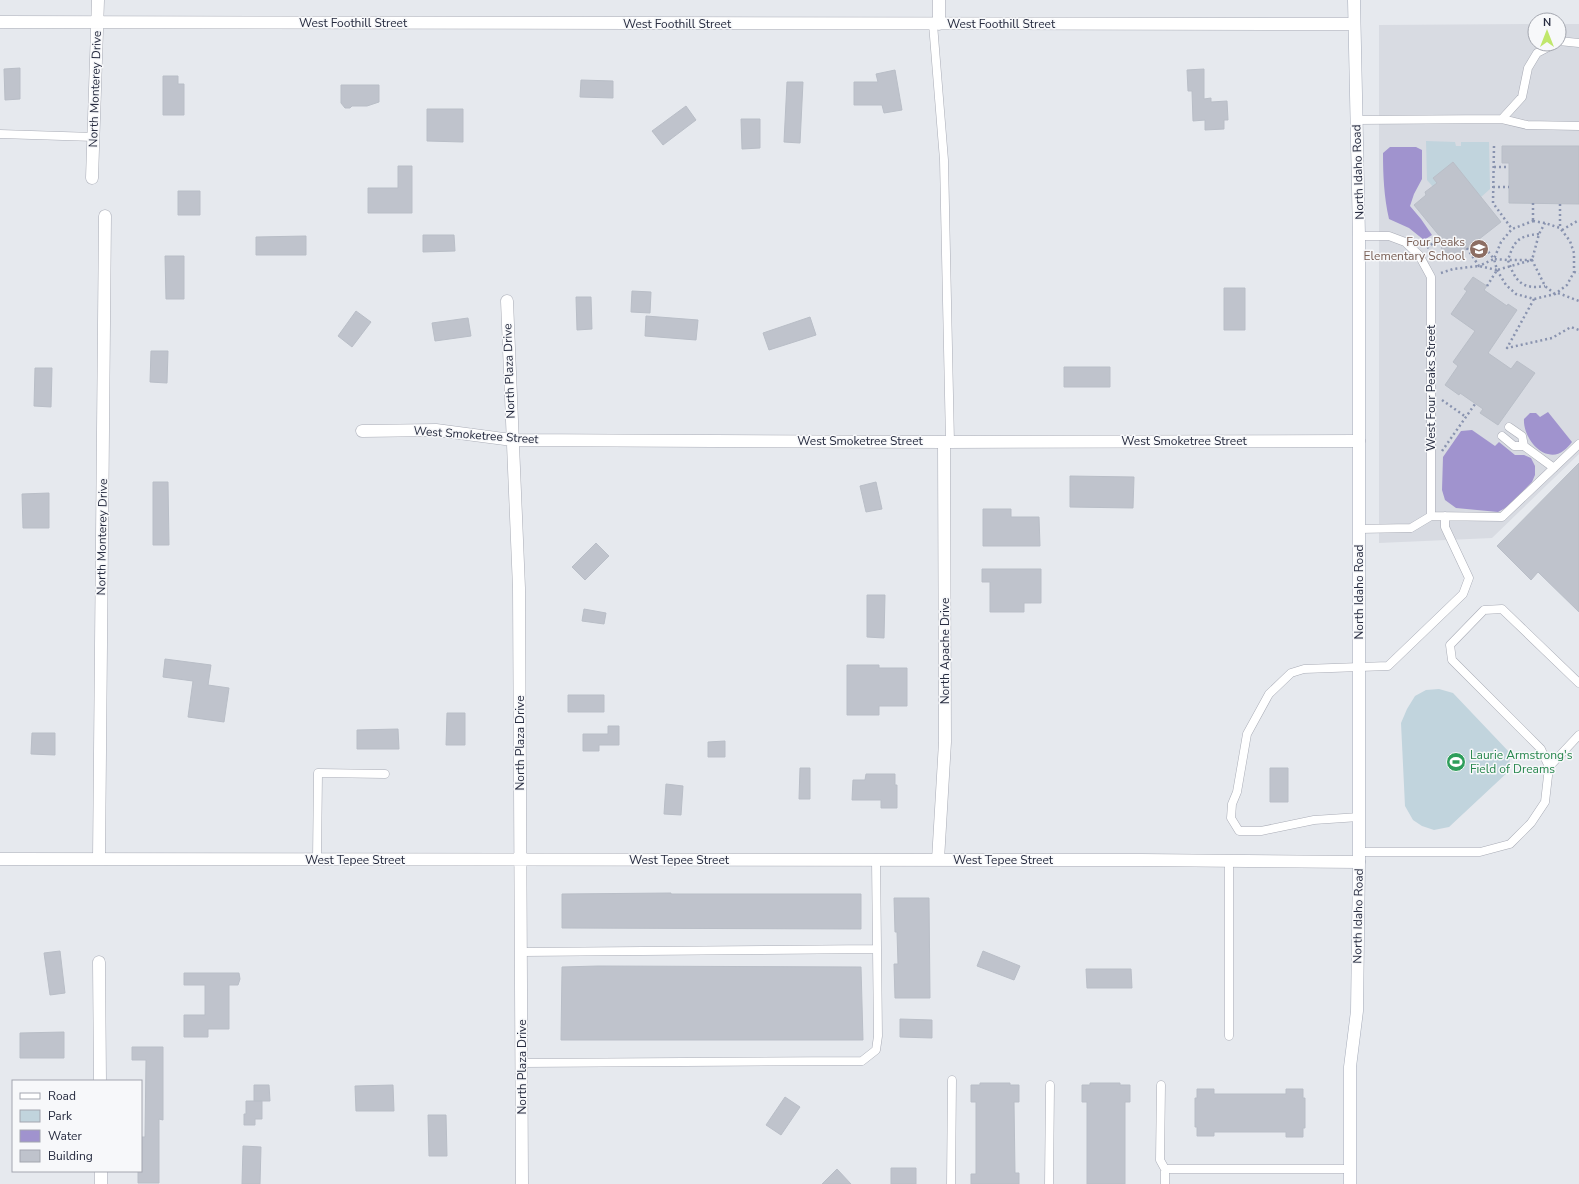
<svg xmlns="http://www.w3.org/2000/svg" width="1579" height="1184" font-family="'Nunito Sans',sans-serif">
  <rect width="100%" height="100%" fill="#e6e9ee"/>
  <path fill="#d8dbe2" d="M1535 24V44H1559V24H1579V454L1492 538 1379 543V25Z"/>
  <path fill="#c1d4dd" d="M1426 141 1455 142 1456 146H1461V142H1489L1490 189 1481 197 1439 184 1434 188 1427 180Z
    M1439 689 1453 693 1510 753 1509 771 1449 827 1434 830 1422 826 1413 820 1405 806 1401 723 1407 709 1415 696 1426 690Z"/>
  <path fill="#a093ce" d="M1390 147H1416L1422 150V179L1414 194 1410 206 1421 219 1432 235 1424 240 1409 228 1389 219C1384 197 1383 175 1383 153Z
    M1548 412 1572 442C1566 450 1558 457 1548 454 1534 451 1523 432 1524 419L1530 413H1536L1540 417Z
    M1472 430 1495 446 1499 442 1515 455H1524L1531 458 1535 466V475L1532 482 1509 506 1498 512 1456 508 1445 500 1442 490 1443 457 1461 431Z"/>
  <path fill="#bfc3cc" stroke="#b9bec7" d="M20 68V99L5 100 4 69Z
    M1204 69V99L1211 98V102L1227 101 1228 120H1224V129L1205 130V120L1193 121 1192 91H1188L1187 70Z
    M895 70 902 110 884 113 882 105H854V82H878L876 74Z
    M163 76H178V84H184V115H163Z
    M581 80 613 81V98L580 97Z
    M787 82H803L800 143 784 142Z
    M341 85H379V102L367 106H352L350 108H345L341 103Z
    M686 106 696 120 663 145 652 131Z
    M427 109H463V142L427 141Z
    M741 119H760V148L742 149Z
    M1502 146H1579V204L1509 203V163H1502Z
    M1453 162 1501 222 1451 261 1441 248 1446 244 1414 205 1426 195 1425 192 1437 183 1433 178Z
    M398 166H412V213H368V188H398Z
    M178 191H200V215H178Z
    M423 235H454L455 251 423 252Z
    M306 236V255H256V237Z
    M165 256H184V299H166Z
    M1473 277 1487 286 1484 290 1507 306 1508 304 1517 310 1488 353 1511 369 1517 361 1535 373 1498 425 1480 413 1483 409 1460 393 1459 395 1445 385 1458 366 1453 362 1475 331 1451 314 1467 291 1464 289Z
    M1224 288H1245V330H1224Z
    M632 291 651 292 650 313 631 312Z
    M576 297H591L592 329 577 330Z
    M356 311 371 322 352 347 338 336Z
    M646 316 698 320 696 340 645 336Z
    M810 317 816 335 769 350 763 333Z
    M468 318 471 336 435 341 432 323Z
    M151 351H168L167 383 150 382Z
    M1064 367H1110V387H1064Z
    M35 368H52L51 407 34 406Z
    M1579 463V612L1538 572 1531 580 1497 546Z
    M1070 476 1134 477 1133 508 1070 507Z
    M153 482H168L169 545H153Z
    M876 482 882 509 866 512 860 486Z
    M49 493V528H23L22 494Z
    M983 509H1011V517H1039L1040 546H983Z
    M596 543 609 556 585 580 572 567Z
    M982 569H1041V603H1024V612H990V582H982Z
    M867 595H885L884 638 867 637Z
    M584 609 606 613 604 624 582 621Z
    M165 659 211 665 208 685 229 688 224 722 188 717 193 681 163 677Z
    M847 665H879V668H907V706H879V715H847Z
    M568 695H604V712H568Z
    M447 713H465V745H446Z
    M608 726H619V745H599V751H583V734H608Z
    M398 729 399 749H357V730Z
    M32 733H55V755L31 754Z
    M725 741V757H708V742Z
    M800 768H810V799H799Z
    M1270 768H1288V802H1270Z
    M866 774H895V785H897V808H881V800H852L853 780H865Z
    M666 784 683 786 681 815 664 814Z
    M671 893V894H861V929L562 928V894Z
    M894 898H929L930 998H895L894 964H898L897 932H895Z
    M60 951 65 993 50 995 44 953Z
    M983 951 1020 966 1014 980 977 966Z
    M598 966 861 967 863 1040H561L562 967Z
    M1086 969H1131L1132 988H1087Z
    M184 973H239L240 979 238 985H229V1029H208V1037H184V1015H205V985H184Z
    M900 1019 932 1020V1038L900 1037Z
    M64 1032V1058H20V1033Z
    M132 1047H163V1120L159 1119V1183H138V1171H141V1137H145L146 1060H132Z
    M980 1083H1010V1085H1019V1102H1014L1015 1173H1019V1184H971V1174H976V1102H971V1085H980Z
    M1090 1083H1120V1085H1130V1102H1125V1184H1087V1102H1082V1085H1090Z
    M254 1085H269L270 1101H254H262V1119H255V1125H244V1114H246V1101H254Z
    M393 1085 394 1111H356L355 1086Z
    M1197 1089H1214V1094H1286V1089H1303V1098H1305V1128H1303V1137H1286V1132H1214V1136H1197V1127H1195V1098H1197Z
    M785 1097 800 1107 781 1135 766 1125Z
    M428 1115H446L447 1156H429Z
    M243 1146 261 1147 260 1184H242Z
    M891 1168H916V1184H891Z
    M837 1169 851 1184H822Z"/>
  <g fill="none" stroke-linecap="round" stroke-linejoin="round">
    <g stroke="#a9acb6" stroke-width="9">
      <path id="lane" d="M933 24 944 160 950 442
        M1559 41 1579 43
        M1502 119 1522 97 1528 68 1537 53 1554 44
        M1356 120 1502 119 1527 125 1579 126
        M0 134 94 137
        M1359 236H1389L1405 242 1419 255 1431 277V516L1411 528 1359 529
        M1509 427 1522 436 1524 446
        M1502 436 1514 446H1524L1554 468
        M1431 516 1502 517 1579 444
        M1549 767 1579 735
        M1359 817 1314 820 1261 831H1239L1231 818 1232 804 1237 792 1247 734 1269 694 1291 673 1304 669 1388 666 1463 594 1469 578 1445 527V516
        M1359 852H1480L1510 844 1531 823 1545 802 1549 767 1541 749 1452 660 1450 645 1484 610 1502 609 1579 683
        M317 859 318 773 385 774
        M522 952 877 949
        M1229 1036V861
        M522 1063 862 1061 876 1050 878 1036 876 860
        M1161 1085 1160 1160 1165 1169
        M951 1184 952 1080
        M1049 1184 1050 1085
        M1165 1184V1169H1350"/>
    </g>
    <g stroke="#a9acb6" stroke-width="13">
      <path id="street" d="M939 0V24
        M0 22 1354 24
        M92 178 98 0
        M507 301 519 588 522 1184
        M362 431 436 430 512 440 944 442 1359 441
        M0 859 1142 860 1359 862
        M99 859 105 216
        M938 860 945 742 944 442
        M99 962 100 1081
        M101 1171V1184"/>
    </g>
    <g stroke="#a5abb9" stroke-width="13">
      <path id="secondary" d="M1350 1184V1067L1357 1011 1359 862V236L1354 0"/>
    </g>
    <path stroke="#8993af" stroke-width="2.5" stroke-dasharray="2 3" stroke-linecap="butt" d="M1494 146 1493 203 1512 229
      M1494 167H1509
      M1493 187H1509
      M1533 203V221
      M1560 204V228
      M1533 221 1545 223 1560 228 1570 241 1574 253V272L1567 285 1555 294 1534 299 1516 294 1506 285 1497 270 1494 259 1501 242 1512 229Z
      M1562 230 1579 220
      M1539 234C1518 236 1514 241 1508 260 1515 281 1522 290 1545 286
      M1479 240 1494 259 1508 260H1532L1539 234 1545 223
      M1464 244 1479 266 1494 259
      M1427 248 1440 238
      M1574 272 1579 273
      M1441 273 1453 269 1479 266 1497 270
      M1487 286 1497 270 1532 260 1545 286 1555 294
      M1558 293 1579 301
      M1534 299 1507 348 1552 338 1571 327 1579 330
      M1442 400 1466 417
      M1442 451 1475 404"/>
    <use href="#lane" stroke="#fff" stroke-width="8"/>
    <use href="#street" stroke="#fff" stroke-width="12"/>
    <use href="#secondary" stroke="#fff" stroke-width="12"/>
  </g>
  <defs>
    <g id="school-disc" transform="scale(1)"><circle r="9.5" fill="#8d6e63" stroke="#f7f8fa"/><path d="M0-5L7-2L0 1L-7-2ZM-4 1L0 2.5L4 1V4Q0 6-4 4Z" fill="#fff"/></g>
    <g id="stadium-disc" transform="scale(1)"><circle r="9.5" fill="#2e9e5b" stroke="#f7f8fa"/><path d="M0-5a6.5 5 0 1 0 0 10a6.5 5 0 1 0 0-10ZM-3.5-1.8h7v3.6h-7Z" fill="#fff"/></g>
  </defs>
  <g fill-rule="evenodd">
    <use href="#school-disc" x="1479" y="249"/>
    <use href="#stadium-disc" x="1456" y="762"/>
  </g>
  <g text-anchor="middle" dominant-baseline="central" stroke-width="3" stroke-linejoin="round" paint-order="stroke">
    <g font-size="12" fill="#262b3f" stroke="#f7f8fa">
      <text x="353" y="23">West Foothill Street</text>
      <text x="677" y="24">West Foothill Street</text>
      <text x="1001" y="24">West Foothill Street</text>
      <text transform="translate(95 89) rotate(-88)">North Monterey Drive</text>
      <text transform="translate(1358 172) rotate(-92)">North Idaho Road</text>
      <text transform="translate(509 371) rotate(-92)">North Plaza Drive</text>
      <text transform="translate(1431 388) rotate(-90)">West Four Peaks Street</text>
      <text transform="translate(476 435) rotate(4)">West Smoketree Street</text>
      <text x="860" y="441">West Smoketree Street</text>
      <text x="1184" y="441">West Smoketree Street</text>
      <text transform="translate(102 537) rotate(-89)">North Monterey Drive</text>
      <text transform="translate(1359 592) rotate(-90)">North Idaho Road</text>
      <text transform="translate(945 651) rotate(-90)">North Apache Drive</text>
      <text transform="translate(520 743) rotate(-90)">North Plaza Drive</text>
      <text x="355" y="860">West Tepee Street</text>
      <text x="679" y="860">West Tepee Street</text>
      <text x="1003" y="860">West Tepee Street</text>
      <text transform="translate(1358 916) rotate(-89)">North Idaho Road</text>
      <text transform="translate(522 1067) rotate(-90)">North Plaza Drive</text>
    </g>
    <g font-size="12" fill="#785e54" stroke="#f7f8fa" text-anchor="end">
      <text x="1465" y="242">Four Peaks<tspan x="1465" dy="14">Elementary School</tspan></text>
    </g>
    <g font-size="12" fill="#27864d" stroke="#f7f8fa" text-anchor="start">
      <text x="1470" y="755">Laurie Armstrong's<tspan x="1470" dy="14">Field of Dreams</tspan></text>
    </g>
  </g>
  <rect x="12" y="1080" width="130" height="92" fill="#f7f8fa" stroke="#a3a6af"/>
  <rect x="20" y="1093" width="20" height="6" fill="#ffffff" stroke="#a3a6af"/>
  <text x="48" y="1100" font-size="12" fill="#262b3f">Road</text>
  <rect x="20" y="1110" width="20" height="12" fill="#c1d4dd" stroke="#a3a6af"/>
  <text x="48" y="1120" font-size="12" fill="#262b3f">Park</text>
  <rect x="20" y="1130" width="20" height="12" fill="#a093ce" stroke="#a3a6af"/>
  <text x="48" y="1140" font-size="12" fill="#262b3f">Water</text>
  <rect x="20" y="1150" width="20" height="12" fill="#bfc3cc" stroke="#a3a6af"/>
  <text x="48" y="1160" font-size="12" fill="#262b3f">Building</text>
  <g transform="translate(1547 32)"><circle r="19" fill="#f7f8fa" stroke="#a3a6af"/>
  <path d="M0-3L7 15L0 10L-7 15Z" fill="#c0e76b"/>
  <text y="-6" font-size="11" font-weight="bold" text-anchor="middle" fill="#262b3f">N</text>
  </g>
</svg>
